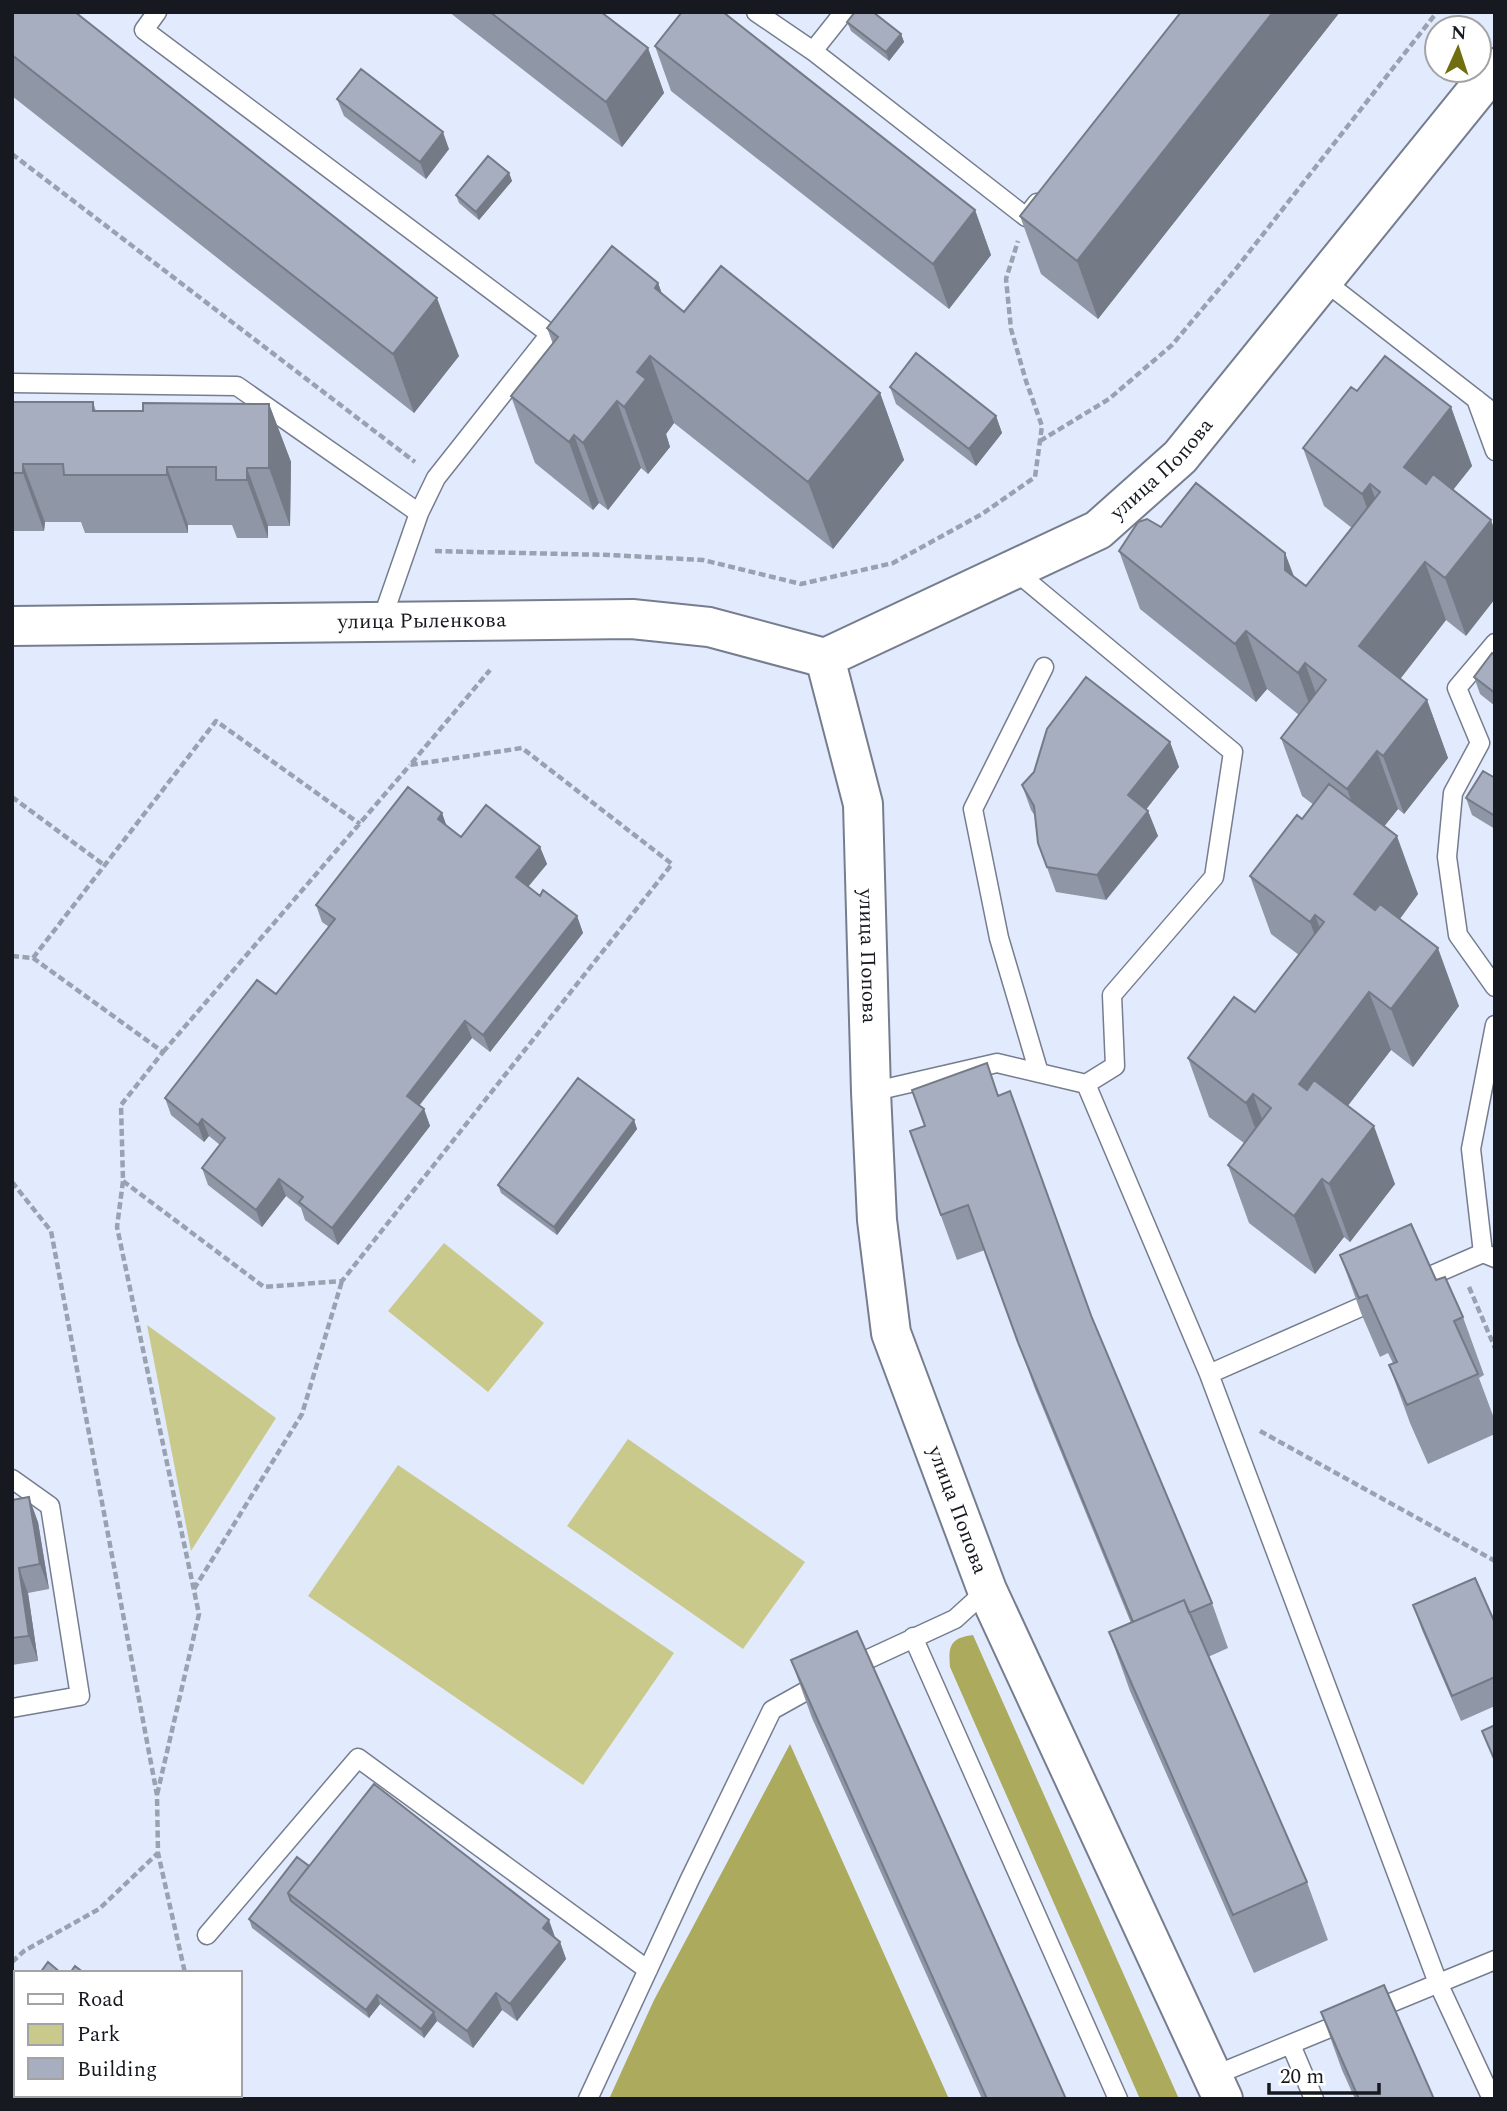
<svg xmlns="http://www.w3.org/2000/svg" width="1507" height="2111" font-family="Spectral,serif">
  <rect width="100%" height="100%" fill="#e2ebfe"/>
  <path fill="#c9c98c" d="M444 1243 544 1323 488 1392 388 1311Z
    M147 1325 276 1418 191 1551Z
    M628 1439 805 1562 743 1649 567 1526Z
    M398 1465 674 1653 583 1785 308 1596Z"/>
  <path fill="#abaa5d" d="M973 1635 1179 2099H1140L950 1667C948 1645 951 1638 973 1635Z
    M790 1744 949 2099H609L654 2000Z"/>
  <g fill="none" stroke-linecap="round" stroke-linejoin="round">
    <g stroke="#757d8e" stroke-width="21">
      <path id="lane" d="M157 12 144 30 550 334 436 478 419 513 381 622
        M756 12 813 51 1026 217 1037 203
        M813 51 844 12
        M1323 280 1495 414
        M12 383 237 386 419 513
        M1476 399 1495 451
        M1014 570 1233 752 1214 877 1112 995 1115 1066 1086 1084
        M1495 643 1457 688 1480 743 1453 793 1447 857 1458 935 1495 987
        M1039 1073 999 938 973 809 1044 667
        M871 1092 997 1063 1086 1084 1209 1374 1438 1983 1492 2099
        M1483 1253 1471 1149 1495 1025
        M1414 1283 1483 1253 1495 1258
        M1209 1374 1379 1299
        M12 1479 50 1506 80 1696 12 1708
        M913 1637 1118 2099
        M849 1668 955 1619 987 1590
        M207 1935 358 1758 648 1970
        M1291 2045 1314 2099
        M1213 2076 1495 1960
        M588 2099 689 1881 772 1710 824 1681"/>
    </g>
    <g stroke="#757d8e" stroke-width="42">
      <g id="secondary">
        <path id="s1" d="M12 626 632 619 709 627 825 658"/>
        <path id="s2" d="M825 658 863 804 871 1092 877 1220 891 1333 987 1590 1223 2099"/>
        <path id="s3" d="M825 658 1098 530 1180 457 1495 68"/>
      </g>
    </g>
    <path stroke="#9aa1b0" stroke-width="4.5" stroke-dasharray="7 3.5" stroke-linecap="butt" d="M12 154 415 462
      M1040 441 1109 399 1172 345 1235 270 1437 12
      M435 551 609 555 703 560 801 584 893 563 982 514 1035 477 1042 426 1026 381 1011 329 1006 279 1018 241
      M12 797 104 865
      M12 956 33 958 163 1052 121 1105 123 1181 117 1227 199 1614 157 1795
      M33 958 216 721 360 824
      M163 1052 410 765
      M123 1181 264 1287 342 1281 672 864 522 748 410 765 490 670
      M12 1182 51 1231 157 1795 158 1853 185 1973
      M1469 1287 1495 1348
      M1260 1431 1495 1561
      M194 1589 302 1414 342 1281
      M12 1962 24 1951 99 1909 158 1853
      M213 2095V2099"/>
    <use href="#lane" stroke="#fff" stroke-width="18"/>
    <use href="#secondary" stroke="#fff" stroke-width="38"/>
  </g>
  <path fill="#8f96a5" d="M12 12 459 356 414 413 12 96Z
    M449 12H601L648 48 664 93 622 147Z
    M1181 12H1340L1098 319 1041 274 1020 216Z
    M847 22 901 34 904 42 889 61 851 31Z
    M655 46 975 210 991 255 949 309 671 91Z
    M337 99 449 149 426 179 344 116Z
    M509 173 512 181 479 220 459 203 456 195Z
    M658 283 662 294 684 312 880 393 904 460 833 549 674 423 666 434 670 447 648 474 641 468 608 510 599 503 593 510 535 463 511 396 553 344 547 328Z
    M890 387 996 416 1002 433 976 466 896 404Z
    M1357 391 1451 407 1472 466 1453 490 1466 636 1446 620 1400 679 1427 700 1448 758 1404 814 1398 809 1384 826 1418 894 1400 919 1459 1006 1413 1067 1391 1050 1347 1106 1395 1184 1350 1242 1344 1237 1315 1274 1249 1223 1228 1165 1244 1143 1209 1117 1188 1058 1255 1012 1299 955 1271 934 1250 876 1302 819 1314 805 1302 796 1281 738 1299 715 1267 689 1256 702 1140 609 1119 551 1161 527 1285 553 1294 576 1306 586 1352 528 1324 506 1303 448Z
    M12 402H93L96 411H143L269 404 291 462 290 526H268V538H237L232 525H188V533H85L81 522H45L44 531H12Z
    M1495 655V706L1480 694 1474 677Z
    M1170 742 1179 767 1146 809 1148 811 1158 836 1106 900 1056 892 1038 843 1035 816 1031 810 1022 785Z
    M1495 778V829L1472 815 1466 798Z
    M442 813 446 825 461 837 540 847 547 864 528 887 540 896 577 916 583 933 490 1052 472 1038 419 1106 424 1109 430 1126 338 1245 305 1220 301 1208 286 1196 262 1227 208 1185 202 1168 220 1145 209 1136 204 1142 171 1115 165 1098 276 994 329 927 322 922 316 905Z
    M999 1096 1212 1603 1228 1648 1208 1657 1307 1882 1328 1940 1254 1973 1130 1691 1109 1632 1131 1623 1035 1389 985 1250 957 1260 910 1131Z
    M634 1120 637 1129 557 1235 501 1193 498 1185Z
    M1340 1255 1436 1280 1463 1317 1484 1375 1479 1378 1495 1421V1434L1428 1464 1410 1423 1389 1365 1393 1363 1388 1353 1380 1357 1361 1313Z
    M12 1500 38 1522 49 1589 28 1593 38 1661 12 1665Z
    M1413 1605 1495 1623V1706L1461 1721 1422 1630Z
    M791 1660 1066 2099H982L812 1718Z
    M309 1866 555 1937 560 1942 566 1959 517 2021 502 2010 473 2048 437 2021 424 2038 380 2004 369 2018 252 1928 249 1919Z
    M16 2003V2095H183L180 2099H15L12 2092V2008Z
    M1321 2012 1434 2099H1355L1342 2070Z"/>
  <path fill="#747a86" d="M1273 12H1340L1098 319 1077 261Z
    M901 34 904 42 889 61 886 52Z
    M648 48 664 93 622 147 606 102Z
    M443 132 449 149 426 179 420 162Z
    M509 173 512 181 479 220 476 212Z
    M975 210 991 255 949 309 933 264Z
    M658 283 683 351 655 288Z
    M437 298 459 356 414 413 393 354Z
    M650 356 674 423 666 434 670 447 648 474 624 407 637 372Z
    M880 393 904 460 833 549 808 482Z
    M617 401 641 468 608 510 583 443Z
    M269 404 291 462 290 526 269 468Z
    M1451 407 1472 466 1425 525 1404 467Z
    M996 416 1002 433 976 466 969 449Z
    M574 435 599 503 593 510 569 442Z
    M23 464 45 522 44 531 23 473Z
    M167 467 188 525V533L167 475Z
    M247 468 268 526V538L247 480Z
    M1370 484 1391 543 1383 553 1362 494Z
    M1491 520 1495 531V599L1466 636 1445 578Z
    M1285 553 1306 611 1285 570Z
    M1425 562 1446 620 1380 705 1359 646Z
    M1246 631 1267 689 1256 702 1235 644Z
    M1305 663 1326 721 1319 731 1298 673Z
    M1427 700 1448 758 1404 814 1383 756Z
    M1170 742 1179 767 1138 820 1128 795Z
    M1377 751 1398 809 1368 847 1347 789Z
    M1148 811 1158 836 1106 900 1097 875Z
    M442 813 448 830 438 819Z
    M1397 836 1418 894 1375 952 1354 894Z
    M540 847 547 864 522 894 516 877Z
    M1315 915 1337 974 1331 980 1310 922Z
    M577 916 583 933 490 1052 483 1035Z
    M1438 948 1459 1006 1413 1067 1391 1009Z
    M1369 992 1391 1050 1320 1142 1299 1084Z
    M465 1021 472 1038 413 1113 407 1096Z
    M1253 1094 1274 1152 1267 1161 1246 1103Z
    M424 1109 430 1126 338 1245 332 1228Z
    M202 1119 209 1136 204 1142 198 1125Z
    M634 1120 637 1129 557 1235 554 1227Z
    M1374 1126 1395 1184 1350 1242 1329 1184Z
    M279 1179 286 1196 262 1227 256 1210Z
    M1322 1179 1344 1237 1315 1274 1294 1216Z
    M29 1497 38 1522 49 1589 40 1564Z
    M19 1568 28 1593 38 1661 29 1636Z
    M549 1920 555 1937 543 1928Z
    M560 1942 566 1959 517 2021 510 2004Z
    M496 1993 502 2010 473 2048 467 2031Z
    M377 1995 380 2004 369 2018 366 2010Z
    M434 2012 437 2021 424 2038 421 2029Z
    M16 2045V2063L12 2054V2050Z
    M27 2095H34L35 2099H29Z
    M60 2095H66L67 2099H61Z
    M77 2095H90L91 2099H78Z
    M104 2095H117L118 2099H103V2097Z
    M122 2095H183L180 2099H124Z"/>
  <path fill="#a6aec0" stroke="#747a86" stroke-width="2" d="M12 12H75L437 298 393 354 12 55Z
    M490 12H601L648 48 606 102Z
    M682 12H723L975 210 933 264 655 46Z
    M855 12H873L901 34 886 52 847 22Z
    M1181 12H1273L1077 261 1020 216Z
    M361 69 443 132 420 162 337 99Z
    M488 156 509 173 476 212 456 195Z
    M612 246 658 283 655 288 684 312 721 266 880 393 808 482 650 356 637 372 646 379 624 407 617 401 583 443 574 435 569 442 511 396 558 337 547 328Z
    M916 353 996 416 969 449 890 387Z
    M1385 356 1451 407 1404 467 1426 484 1433 474 1491 520 1445 578 1425 562 1359 646 1427 700 1383 756 1377 751 1347 789 1281 738 1326 680 1305 663 1298 673 1246 631 1235 644 1119 551 1138 522 1147 519 1161 527 1196 483 1285 553V570L1306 586 1380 492 1370 484 1362 494 1303 448 1351 387 1357 391Z
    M12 402H93V411H143V403L269 404V468H247V480H216V467H167V475H64L63 464H23V473H12Z
    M1492 653 1495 655V693L1474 677Z
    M1086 677 1170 742 1128 795 1148 811 1097 875 1047 867 1038 843 1034 806 1022 785 1034 772 1047 729Z
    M1483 771 1495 778V816L1466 798Z
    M1329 784 1397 836 1354 894 1375 910 1380 904 1438 948 1391 1009 1369 992 1299 1084 1307 1090 1314 1080 1374 1126 1329 1184 1322 1179 1294 1216 1228 1165 1271 1108 1253 1094 1246 1103 1188 1058 1234 997 1255 1012 1324 922 1315 915 1310 922 1250 876 1297 815 1302 819Z
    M408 787 442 813 438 819 461 837 486 805 540 847 516 877 540 896 543 890 577 916 483 1035 465 1021 407 1096 424 1109 332 1228 299 1202 303 1197 279 1179 256 1210 202 1168 225 1138 202 1119 198 1125 165 1098 257 980 276 994 335 919 316 905Z
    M987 1063 998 1096 1010 1091 1092 1318 1212 1603 1189 1613 1184 1600 1133 1622 1019 1345 968 1205 941 1215 910 1131 925 1126 912 1090Z
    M578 1078 634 1120 554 1227 498 1185Z
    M1411 1224 1436 1280 1445 1277 1463 1317 1454 1321 1478 1374 1407 1405 1389 1365 1397 1362 1367 1295 1359 1298 1340 1255Z
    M29 1497 40 1564 19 1568 29 1636 12 1638V1500Z
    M1475 1578 1495 1623V1677L1452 1696 1413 1605Z
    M1184 1600 1307 1882 1233 1915 1109 1632Z
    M857 1631 1066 2099H987L791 1660Z
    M1495 1725V1761L1482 1731Z
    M374 1784 549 1920 543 1928 560 1942 510 2004 496 1993 467 2031 288 1893Z
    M297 1857 309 1866 288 1893 291 1901 434 2012 421 2029 377 1995 366 2010 249 1919Z
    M48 1962 61 1973H40Z
    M75 1966 84 1973H70Z
    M1384 1985 1434 2099H1359L1321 2012Z
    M16 2003V2045L12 2050V2008Z"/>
  <g text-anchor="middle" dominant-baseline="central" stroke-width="7" stroke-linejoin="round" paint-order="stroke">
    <g font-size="21" fill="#16191f" stroke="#fff">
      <text stroke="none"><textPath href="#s3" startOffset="390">улица Попова</textPath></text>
      <text stroke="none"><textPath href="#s1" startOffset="410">улица Рыленкова</textPath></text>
      <text stroke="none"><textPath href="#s2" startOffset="303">улица Попова</textPath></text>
      <text stroke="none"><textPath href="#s2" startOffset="870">улица Попова</textPath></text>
    </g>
  </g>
  <rect width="1507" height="2111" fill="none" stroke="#16191f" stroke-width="28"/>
  <rect x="14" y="1971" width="228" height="126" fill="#ffffff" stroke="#a2a3a5" stroke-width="2"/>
  <rect x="28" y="1994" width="35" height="10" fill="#ffffff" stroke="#a2a3a5" stroke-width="2"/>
  <text x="77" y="2006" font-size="21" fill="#16191f">Road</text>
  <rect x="28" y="2024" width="35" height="21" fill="#c9c98c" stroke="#a2a3a5" stroke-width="2"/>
  <text x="77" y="2041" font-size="21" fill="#16191f">Park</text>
  <rect x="28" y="2058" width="35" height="21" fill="#a6aec0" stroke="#a2a3a5" stroke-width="2"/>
  <text x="77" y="2076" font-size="21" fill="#16191f">Building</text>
  <g transform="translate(1458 49) rotate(3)"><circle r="33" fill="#ffffff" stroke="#a2a3a5" stroke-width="2"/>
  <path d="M0-5L12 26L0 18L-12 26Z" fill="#706e0f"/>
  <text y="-10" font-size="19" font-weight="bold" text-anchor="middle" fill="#16191f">N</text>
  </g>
  <path d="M1269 2083v10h110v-10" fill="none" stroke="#16191f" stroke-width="3.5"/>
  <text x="1280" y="2083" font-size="21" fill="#16191f" stroke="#ffffff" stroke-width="5" paint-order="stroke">20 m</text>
</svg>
